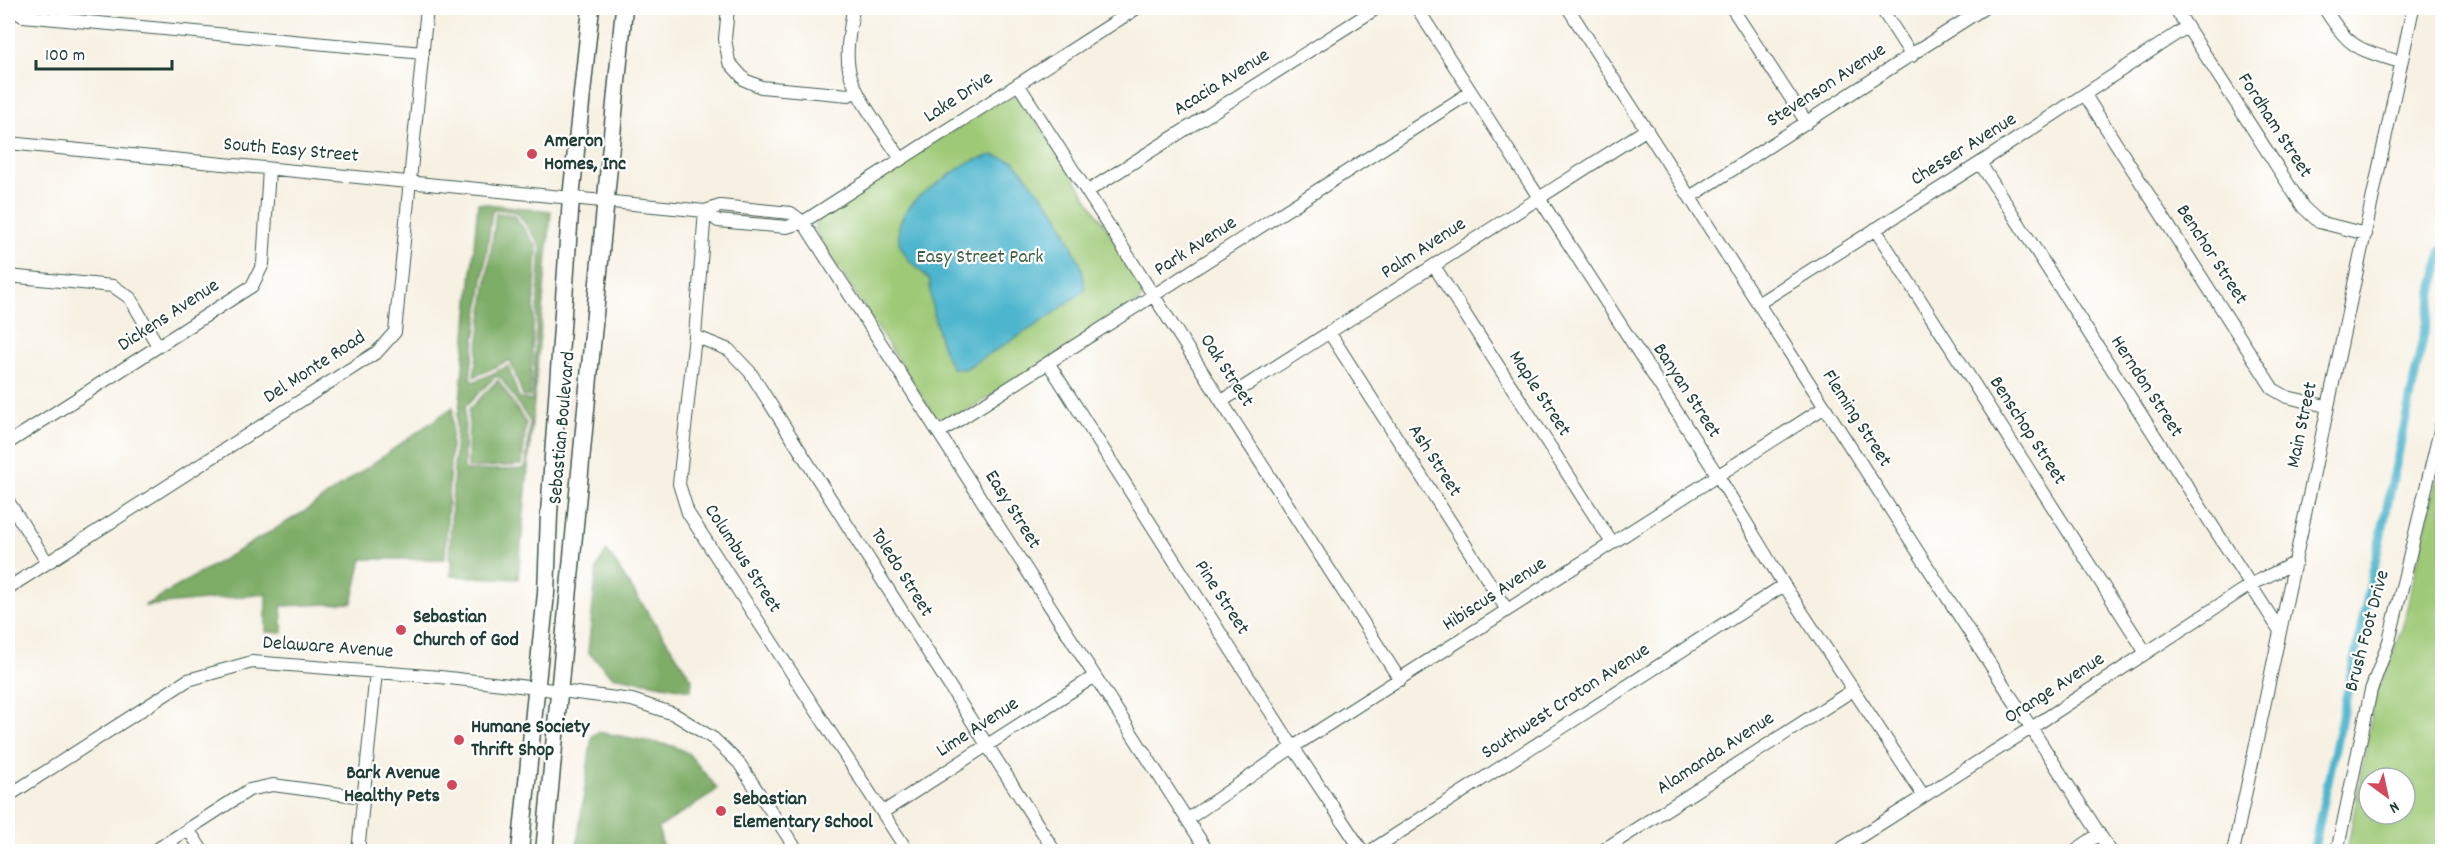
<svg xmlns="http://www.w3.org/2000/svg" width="2450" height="859" font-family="Dekko,sans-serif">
  <rect width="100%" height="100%" fill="#fff"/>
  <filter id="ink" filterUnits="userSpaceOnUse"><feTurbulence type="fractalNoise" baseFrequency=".0167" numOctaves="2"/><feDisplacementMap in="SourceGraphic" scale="12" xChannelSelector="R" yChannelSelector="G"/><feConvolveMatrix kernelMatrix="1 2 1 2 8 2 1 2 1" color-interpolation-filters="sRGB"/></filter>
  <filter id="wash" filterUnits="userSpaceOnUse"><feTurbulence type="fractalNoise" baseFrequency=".008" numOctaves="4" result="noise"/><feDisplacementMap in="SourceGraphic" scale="24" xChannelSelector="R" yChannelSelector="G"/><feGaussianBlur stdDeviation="1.35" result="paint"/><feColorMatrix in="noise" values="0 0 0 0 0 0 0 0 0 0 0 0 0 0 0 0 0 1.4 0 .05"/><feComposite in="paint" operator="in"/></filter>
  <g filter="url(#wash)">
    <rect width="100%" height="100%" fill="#f7f1e3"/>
    <path fill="#9ec976" stroke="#5e8355" stroke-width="1.5" fill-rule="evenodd" d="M1014 95 1024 101 1143 284V293L1139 302 953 420H942L933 414 815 231V223L821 215 1006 96Z
      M2442 455V851L2347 852 2375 698 2403 626ZM2369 778H2405V814H2369Z"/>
    <path fill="#7ead67" stroke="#4e754e" stroke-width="1.5" fill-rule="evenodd" d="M478 203 551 211 518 579 451 576 452 558H449L457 414 459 412ZM495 209 517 212 541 246 532 401 519 398 508 366 476 381H473L470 378 492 212ZM496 376 501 378 530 422 526 467 522 469 466 471 464 468 465 407Z
      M496 213 514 215 537 247 530 397 523 396 510 360 474 377Z
      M498 380 526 423 522 465 468 468 469 409Z
      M453 407 445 559H362L352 603 281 606 283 633 266 632V594L144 606 302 513Z
      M607 551 692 679 691 690 612 676 588 652 597 567Z
      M598 732 673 746 688 753 717 788 712 794 658 828 664 851H576L592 736Z"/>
    <path fill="#4eb5cd" stroke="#367980" stroke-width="1.5" d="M992 155 1014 161 1058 215 1082 268 1085 290 1046 319 965 369 952 368C940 347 929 304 930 280L908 259 899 243V225L906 211 919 196 967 163Z"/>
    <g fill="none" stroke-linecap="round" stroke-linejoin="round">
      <path stroke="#4eb5cd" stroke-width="9" d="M2313 852 2442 250"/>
    </g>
  </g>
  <g filter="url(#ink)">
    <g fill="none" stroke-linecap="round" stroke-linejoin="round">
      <g stroke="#3f584e" stroke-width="14">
        <path id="minor" d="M8 8 23 16 423 53
          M728 8 725 39 729 62 745 80 761 87 849 95 857 91
          M853 8C851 27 845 49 849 69 853 94 886 136 901 159
          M1417 8 1718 476 1784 585 1923 795
          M1568 8 2111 852
          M1732 8 1807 123
          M1881 8 1912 56
          M2175 8 2303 207 2319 222 2366 234
          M2324 8C2350 48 2354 48 2400 62
          M1018 84 1400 680
          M2085 95 2273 389 2287 397 2326 406
          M8 143 705 211 720 206 791 213 803 222 1208 852
          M1980 163 2280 631
          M1088 191 1377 8
          M1690 197 1984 8
          M705 211 695 336 679 484 688 513 908 852
          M705 211 718 221 787 227 803 222 1137 8
          M1875 229 2146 653
          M1434 266 1612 543
          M8 276 113 286 130 298 158 346
          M1759 303 1980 163 2187 27
          M1329 332 1507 610
          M695 336 729 350 750 372 1055 852
          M1049 364 1293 747 1363 852
          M1222 401 1647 129
          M940 432 1471 92
          M8 443 252 286 263 264 269 169
          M8 501 47 562
          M8 588 377 352 395 332 427 8
          M8 796 188 680 252 662 440 677 537 688 632 700 674 714 714 739 739 763 798 852
          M883 812 1095 676
          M1188 819 1293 747 1825 407
          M188 829 203 852
          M153 852 249 790 273 785 363 797
          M358 852 376 672
          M1369 852 1784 585
          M1600 852 1853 690
          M1836 852 2042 721 2250 585 2296 562
          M2073 852 2099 834
          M2233 852 2413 8
          M2337 852 2371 690 2389 641 2442 422"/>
      </g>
      <g stroke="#3f584e" stroke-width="19">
        <path id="major" d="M520 852 546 593 549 514 571 198 591 8
          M544 852 624 8"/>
      </g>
      <use href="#minor" stroke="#fff" stroke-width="12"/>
      <use href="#major" stroke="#fff" stroke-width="16"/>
    </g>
  </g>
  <g fill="#d1495b" stroke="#fff" stroke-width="2">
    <circle cx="532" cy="154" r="6"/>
    <circle cx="401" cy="630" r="6"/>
    <circle cx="459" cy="740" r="6"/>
    <circle cx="452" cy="785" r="6"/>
    <circle cx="721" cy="811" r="6"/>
  </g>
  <g text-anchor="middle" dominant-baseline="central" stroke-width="4.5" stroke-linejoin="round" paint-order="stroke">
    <g font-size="20" fill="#1f3d34" stroke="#fff">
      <text transform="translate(1222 83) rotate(-32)">Acacia Avenue</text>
      <text transform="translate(1827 86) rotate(-33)">Stevenson Avenue</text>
      <text transform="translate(959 98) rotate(-33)">Lake Drive</text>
      <text transform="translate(2274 126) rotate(57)">Fordham Street</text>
      <text transform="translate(1964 150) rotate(-32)">Chesser Avenue</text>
      <text transform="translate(291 151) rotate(5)">South Easy Street</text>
      <text transform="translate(1196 247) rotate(-33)">Park Avenue</text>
      <text transform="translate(1424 249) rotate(-33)">Palm Avenue</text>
      <text transform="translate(2211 255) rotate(57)">Benchor Street</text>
      <text transform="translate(169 316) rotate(-33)">Dickens Avenue</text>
      <text transform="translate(315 368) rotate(-33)">Del Monte Road</text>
      <text transform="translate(1226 371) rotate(57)">Oak Street</text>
      <text transform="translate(2146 387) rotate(57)">Herndon Street</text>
      <text transform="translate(1686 391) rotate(57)">Banyan Street</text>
      <text transform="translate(1539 394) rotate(57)">Maple Street</text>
      <text transform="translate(1856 419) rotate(57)">Fleming Street</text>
      <text transform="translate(2303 425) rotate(-78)">Main Street</text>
      <text transform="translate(563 428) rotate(-85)">Sebastian Boulevard</text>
      <text transform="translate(2027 431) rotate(57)">Benschop Street</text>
      <text transform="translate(1434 461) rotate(57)">Ash Street</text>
      <text transform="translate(1012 510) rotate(58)">Easy Street</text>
      <text transform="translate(742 559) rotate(57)">Columbus Street</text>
      <text transform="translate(901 573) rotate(58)">Toledo Street</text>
      <text transform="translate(1495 595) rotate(-33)">Hibiscus Avenue</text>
      <text transform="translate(1221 598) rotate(57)">Pine Street</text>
      <text transform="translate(2368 631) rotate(-75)">Brush Foot Drive</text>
      <text transform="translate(328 648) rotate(4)">Delaware Avenue</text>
      <text transform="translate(2055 689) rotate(-33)">Orange Avenue</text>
      <text transform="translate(1566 702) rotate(-33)">Southwest Croton Avenue</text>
      <text transform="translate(978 728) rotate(-33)">Lime Avenue</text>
      <text transform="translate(1716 754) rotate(-33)">Alamanda Avenue</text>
    </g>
    <g font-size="20" font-weight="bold" fill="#1f3d34" stroke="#fff" text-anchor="start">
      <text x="544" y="142">Ameron<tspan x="544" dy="23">Homes, Inc</tspan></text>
      <text x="413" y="618">Sebastian<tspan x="413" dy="23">Church of God</tspan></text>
      <text x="471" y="728">Humane Society<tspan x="471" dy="23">Thrift Shop</tspan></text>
      <text x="440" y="774" text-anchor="end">Bark Avenue<tspan x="440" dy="23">Healthy Pets</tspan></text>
      <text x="733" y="800">Sebastian<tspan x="733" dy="23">Elementary School</tspan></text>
    </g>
    <g font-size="20" fill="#3f6044" stroke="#fff">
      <text x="980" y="258">Easy Street Park</text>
    </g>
  </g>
  <rect width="2450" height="859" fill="none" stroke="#fff" stroke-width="30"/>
  <g transform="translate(2387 796) rotate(147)"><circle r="28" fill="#ffffff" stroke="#a5b1ae" stroke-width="1.5"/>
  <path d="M0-4.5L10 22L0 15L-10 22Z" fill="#d1495b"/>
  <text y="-9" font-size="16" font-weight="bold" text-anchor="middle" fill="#1f3d34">N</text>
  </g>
  <path d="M36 60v9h136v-9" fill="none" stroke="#1f3d34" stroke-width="3"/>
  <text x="45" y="60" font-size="18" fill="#1f3d34" stroke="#ffffff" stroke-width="4.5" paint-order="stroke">100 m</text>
</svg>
